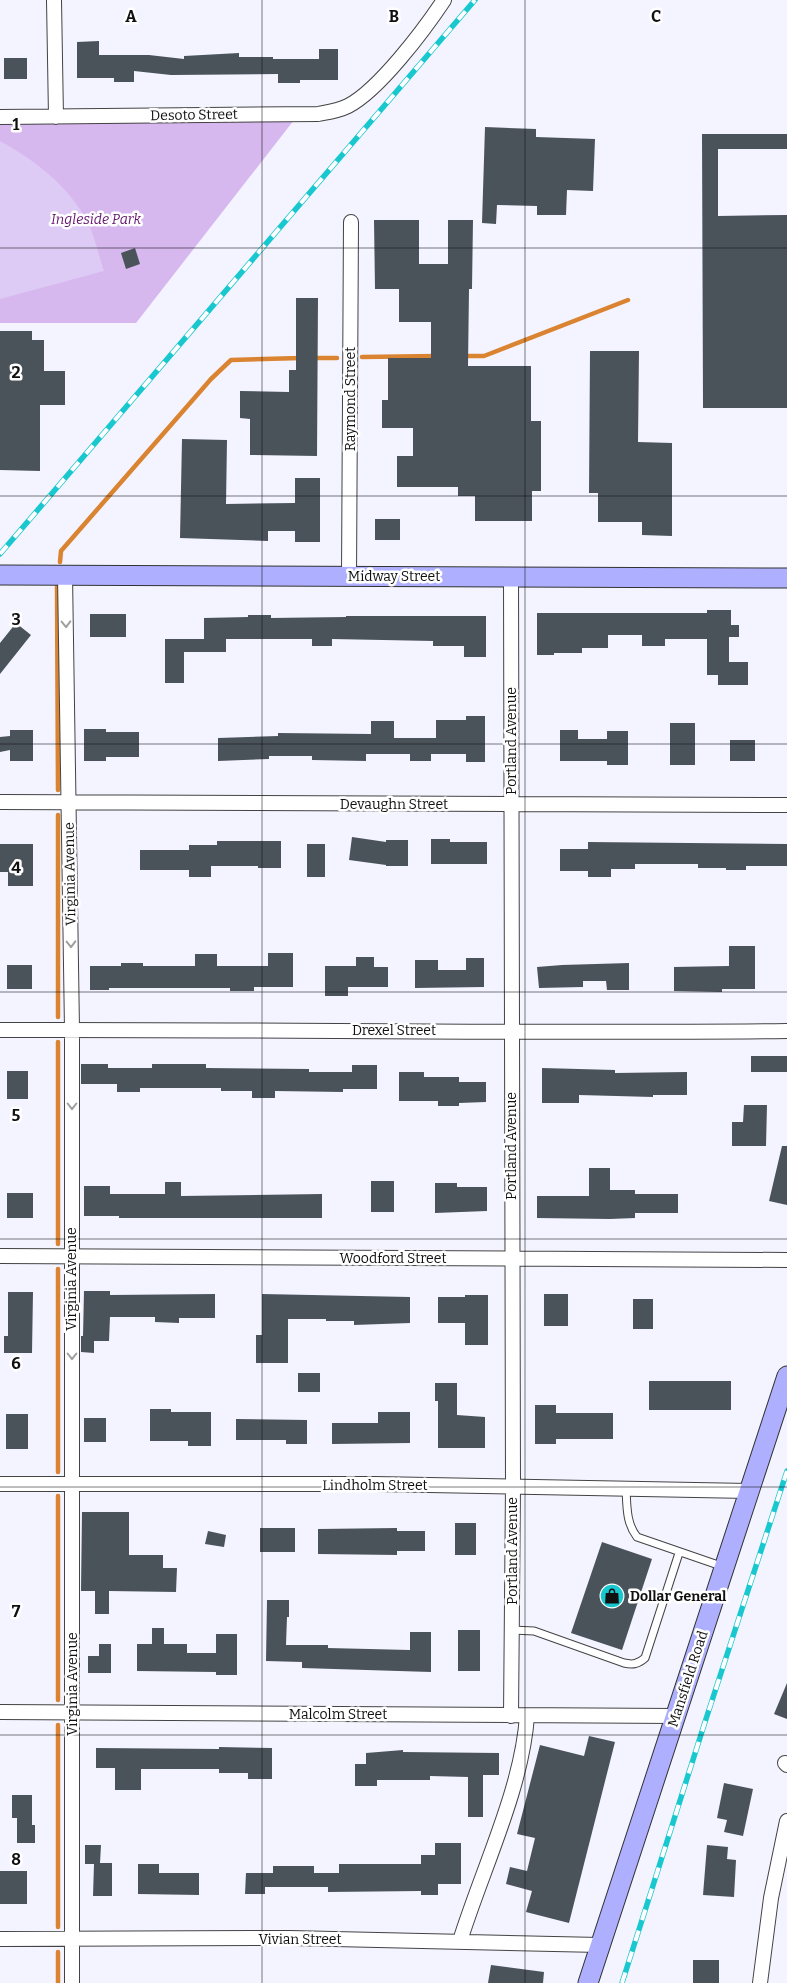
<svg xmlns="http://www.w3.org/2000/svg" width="787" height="1983" font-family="Bitter,serif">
  <rect width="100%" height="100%" fill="#f3f4ff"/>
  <path fill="#d7b8ee" d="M294 120 136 323H0V124Z"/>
  <path fill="#ddcaf5" d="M0 141C33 159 65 183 85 217 94 232 98 254 104 271L0 299Z"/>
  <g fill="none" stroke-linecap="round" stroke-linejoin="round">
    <path stroke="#da8432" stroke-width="4.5" d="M464 356H484L628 300
      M362 357 437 356
      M313 358H337
      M60 562 61 551 211 379 231 360 301 358
      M57 587 58 790
      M58 815V1017
      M58 1042V1244
      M58 1269V1472
      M58 1496V1700
      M58 1725V1927
      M58 1952V1983"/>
  </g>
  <path fill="#4b535a" d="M99 41V55H149L184 59V56L239 53V57H273V59H319V49H338V80H300V83H278V74L171 75 134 71V82H114V78H77V42Z
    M4 58H27V79H4Z
    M485 127 536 129V137L595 139 593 191 567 190 566 215H537V206L497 205 496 224 482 223Z
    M702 134H787V149H718V216L787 215V408H703Z
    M374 220H419V264H448V220H473L472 289H469L468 366H531V421H541V491H532V521H475V496H458V487H397V456H413V428H382V400H388V358H431V322H399V289H375Z
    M135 248 140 264 126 269 121 253Z
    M296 298H318L317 456 250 455V419L240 418V391L289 392V370H296Z
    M0 331H32V340H44V371H65V405H40V471L0 470Z
    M590 351H639L638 442 672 443V536L642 535V522H598V493H589Z
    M182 439 227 440 226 504 295 503V478H320V542H295V531H268V541L180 538Z
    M375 519H400V540H375Z
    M707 610H731V625H739V637H729V662H748V685H718V675H707V639H665V646H642V635H608V648H582V653H554V655H537V613H707Z
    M90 614H126V637H90Z
    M248 615H271V618L346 617V616H486V657H464V646H433V641L332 639V646H312V639H226V652H184V683H165V639H204V618L248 617Z
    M16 623 31 635 0 674V643Z
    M466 716H485V762H466V754H431V761H410V754H366V761L312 760V756H269V759L218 761V738L278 736V733L371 734V721H394V738H436V720H466Z
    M670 723H695V765H670Z
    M84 729H106V732H139V757H106V761H84Z
    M10 730H33V761H10V750L0 752V737L10 736Z
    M560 730H578V739H607V731H628V765H607V761H560Z
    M730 740H755V761H730Z
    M352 837 386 842V840H408V866H386V865L349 860Z
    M431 839H450V842H487V864H431Z
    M217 841H281V868H258V866H211V877H189V870H140V850H189V845H217Z
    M588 842 787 844V866H746V870H726V868H698V864H635V869H611V877H588V871H560V849H588Z
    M0 844H33V886H8V872H0Z
    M307 844H325V877H307Z
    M729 946H755V989H722V992L674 991V967L729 966Z
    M268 953H293V987H254V991H230V988H109V990H90V966H121V963H143V966H195V954H217V966H268Z
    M356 957H374V967H388V987H348V996H325V966H356Z
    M466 958H484V987L415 988V960H438V970H466Z
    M629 963V990H607L606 981H583V987L539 988 537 967 562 965Z
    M7 965H32V989H7Z
    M751 1056H787V1072H751Z
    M81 1064H108V1068H152V1064H206V1068L309 1069V1072H352V1065H377V1089H343V1092L275 1091V1098H252V1091H221V1088H140V1092H117V1084H81Z
    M542 1068 615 1070V1073L687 1072V1095H653V1097L579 1095V1103H542Z
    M7 1071H28V1099H7Z
    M399 1072H424V1077H459V1082H486V1102L459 1103V1106H438V1101H399Z
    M744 1105H767L766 1146H732V1122H743Z
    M782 1146H787V1205L769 1201Z
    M589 1168H610V1190H635V1194H678V1213H635V1218L610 1219 537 1218V1196H589Z
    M371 1181H394V1212H371Z
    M165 1182H181V1196L322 1194V1218H119V1216H84V1186H110V1194H165Z
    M435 1183H457V1187H487V1211L435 1213Z
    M7 1193H33V1218H7Z
    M84 1291H110V1295L215 1294V1318H179V1323L155 1322V1317H110L109 1341H94V1353L81 1352V1336H83Z
    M8 1292H33L32 1353H4V1336H8Z
    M262 1294 410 1297V1323L354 1325V1321H326V1319H288V1363H256V1335H262Z
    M544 1294H568V1326H544Z
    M465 1295H488V1345H465V1323H438V1297H465Z
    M633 1299H653V1329H633Z
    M298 1373H320V1392H298Z
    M649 1381H731V1410H649Z
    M435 1383H457V1415L485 1417V1448H438V1401H435Z
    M535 1405H556V1413H613V1439H556V1444H535Z
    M150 1409H171V1412H211V1446H188V1441H150Z
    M378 1412H410V1443L332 1444V1423H378Z
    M6 1414H28V1449H6Z
    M84 1418H106V1442H84Z
    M236 1419 307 1420V1444H286V1440H236Z
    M82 1512H129V1555H163V1568H177L176 1592 109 1591V1614H95V1591H81Z
    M455 1523H476V1555H455Z
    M260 1528H295V1552H260Z
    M397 1528V1531H425V1551H397V1555L318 1554V1529Z
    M208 1531 226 1535 224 1547 205 1544Z
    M602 1542 652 1559 622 1650 571 1633Z
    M267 1600H289V1617H287L286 1645H328V1648L410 1650V1632H431V1672L302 1668V1662L266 1661Z
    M152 1628H164V1644H187V1653H216V1634H237V1675H216V1672L137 1671V1644H152Z
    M458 1630H480V1671H458Z
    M99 1644H111V1673H88V1656H99Z
    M787 1683V1719L774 1714Z
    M589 1736 615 1742 569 1923 526 1912 532 1891 506 1884 510 1867 527 1871 535 1838 517 1834 540 1745 584 1756Z
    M219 1747 272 1748V1779H248V1773H219V1769H141V1790H115V1768H96V1748L219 1749Z
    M403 1750V1752L499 1753V1775H483V1817H468V1777L430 1776V1780H377V1786H355V1764H366V1753Z
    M724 1783 753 1789 743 1836 724 1832 727 1820 717 1818Z
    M12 1795H32V1825H35V1843H17V1818H12Z
    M435 1843H461V1884H438V1895H421V1891L328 1892V1887H265V1894H245L246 1873H273V1866H314V1873H339V1864H421V1855H435Z
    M85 1845H101L100 1863H112V1896H93L94 1864H85Z
    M707 1845 728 1847 727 1859 736 1860 734 1897 703 1895Z
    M138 1864H159V1873H199V1895L138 1894Z
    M0 1871H27V1904H0Z
    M693 1960H719V1983H693Z
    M491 1965 544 1972 543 1983H488Z"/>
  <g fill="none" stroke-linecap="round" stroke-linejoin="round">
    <g stroke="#434343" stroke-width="9">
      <path id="lane" d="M626 1489C627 1506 626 1523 637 1537L724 1567
        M512 1630 534 1631 624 1663C633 1665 638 1664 645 1658L679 1553"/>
    </g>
    <g stroke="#434343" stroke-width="16">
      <path id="street" d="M54 0 56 117
        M0 117 318 114C329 112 338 111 348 106 379 90 424 30 444 0
        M65 575 72 1030V1983
        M349 576 351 222
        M511 577 513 1486 511 1716
        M0 802 787 805
        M0 1030C262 1029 525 1034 787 1031
        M0 1256 787 1260
        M0 1484H375L749 1491
        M0 1712 676 1716
        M785 1763 787 1765
        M0 1939 290 1938 600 1945
        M460 1941C482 1870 522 1789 527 1716
        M760 1983 771 1898 787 1821"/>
    </g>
    <g stroke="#323232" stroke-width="21">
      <path id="secondary" d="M0 575 787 578
        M588 1983 787 1376"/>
    </g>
    <use href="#lane" stroke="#fff" stroke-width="7"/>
    <use href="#street" stroke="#fff" stroke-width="14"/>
    <use href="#secondary" stroke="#aeb0ff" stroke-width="19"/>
    <g stroke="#19c8cf" stroke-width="5.5">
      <path id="rail" d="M0 554 475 0
        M622 1983 705 1722 787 1471"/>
    </g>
    <use href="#rail" stroke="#fff" stroke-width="4" stroke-dasharray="11" stroke-linecap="butt"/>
  </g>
  <defs><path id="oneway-chevron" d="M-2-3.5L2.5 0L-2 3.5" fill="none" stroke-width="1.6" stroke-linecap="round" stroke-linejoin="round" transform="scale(1.25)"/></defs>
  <g stroke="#9f9f9f">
    <use href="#oneway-chevron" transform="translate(66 624) rotate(89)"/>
    <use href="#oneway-chevron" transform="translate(71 944) rotate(89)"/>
    <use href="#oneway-chevron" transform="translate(72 1106) rotate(90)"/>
    <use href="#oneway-chevron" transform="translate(72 1356) rotate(90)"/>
  </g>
  <path fill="none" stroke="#101010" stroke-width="1" stroke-opacity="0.55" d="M262 0V1983M525 0V1983M0 248H787M0 496H787M0 744H787M0 992H787M0 1239H787M0 1487H787M0 1735H787"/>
  <defs>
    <g id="shop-disc" transform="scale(1.25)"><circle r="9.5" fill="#19c8cf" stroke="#fff"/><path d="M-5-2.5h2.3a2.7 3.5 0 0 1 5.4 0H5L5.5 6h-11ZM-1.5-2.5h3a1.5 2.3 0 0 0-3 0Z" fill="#111"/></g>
  </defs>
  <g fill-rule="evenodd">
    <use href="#shop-disc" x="612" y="1596"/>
  </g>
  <g text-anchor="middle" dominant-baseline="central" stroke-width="5" stroke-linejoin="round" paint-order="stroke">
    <g font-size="14" fill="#101010" stroke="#fff">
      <text transform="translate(194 115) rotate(-1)">Desoto Street</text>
      <text transform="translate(350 399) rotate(-90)">Raymond Street</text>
      <text x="394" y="576">Midway Street</text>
      <text transform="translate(511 741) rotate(-90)">Portland Avenue</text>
      <text x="394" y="804">Devaughn Street</text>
      <text transform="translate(70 874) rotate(-91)">Virginia Avenue</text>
      <text x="394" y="1030">Drexel Street</text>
      <text transform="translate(511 1146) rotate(-90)">Portland Avenue</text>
      <text x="393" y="1258">Woodford Street</text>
      <text transform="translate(71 1279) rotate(-90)">Virginia Avenue</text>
      <text x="375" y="1485">Lindholm Street</text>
      <text transform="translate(512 1551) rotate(-90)">Portland Avenue</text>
      <text transform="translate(688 1679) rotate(-72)">Mansfield Road</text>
      <text transform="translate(72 1684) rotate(-90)">Virginia Avenue</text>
      <text x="338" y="1714">Malcolm Street</text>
      <text x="300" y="1939">Vivian Street</text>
    </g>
    <g font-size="14" font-style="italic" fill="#651870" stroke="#fff">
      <text x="96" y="219">Ingleside Park</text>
    </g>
    <g font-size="14" font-weight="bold" fill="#101010" stroke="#fff" text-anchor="start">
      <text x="630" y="1596">Dollar General</text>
    </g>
  </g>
  <g font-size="16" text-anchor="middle" font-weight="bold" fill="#101010" stroke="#fff" stroke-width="5" stroke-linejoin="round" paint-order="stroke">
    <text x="131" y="22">A</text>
    <text x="394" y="22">B</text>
    <text x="656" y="22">C</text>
    <text x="16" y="130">1</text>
    <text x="16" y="378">2</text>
    <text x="16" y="625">3</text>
    <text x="16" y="873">4</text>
    <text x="16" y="1121">5</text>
    <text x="16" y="1369">6</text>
    <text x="16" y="1617">7</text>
    <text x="16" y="1865">8</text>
  </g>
</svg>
